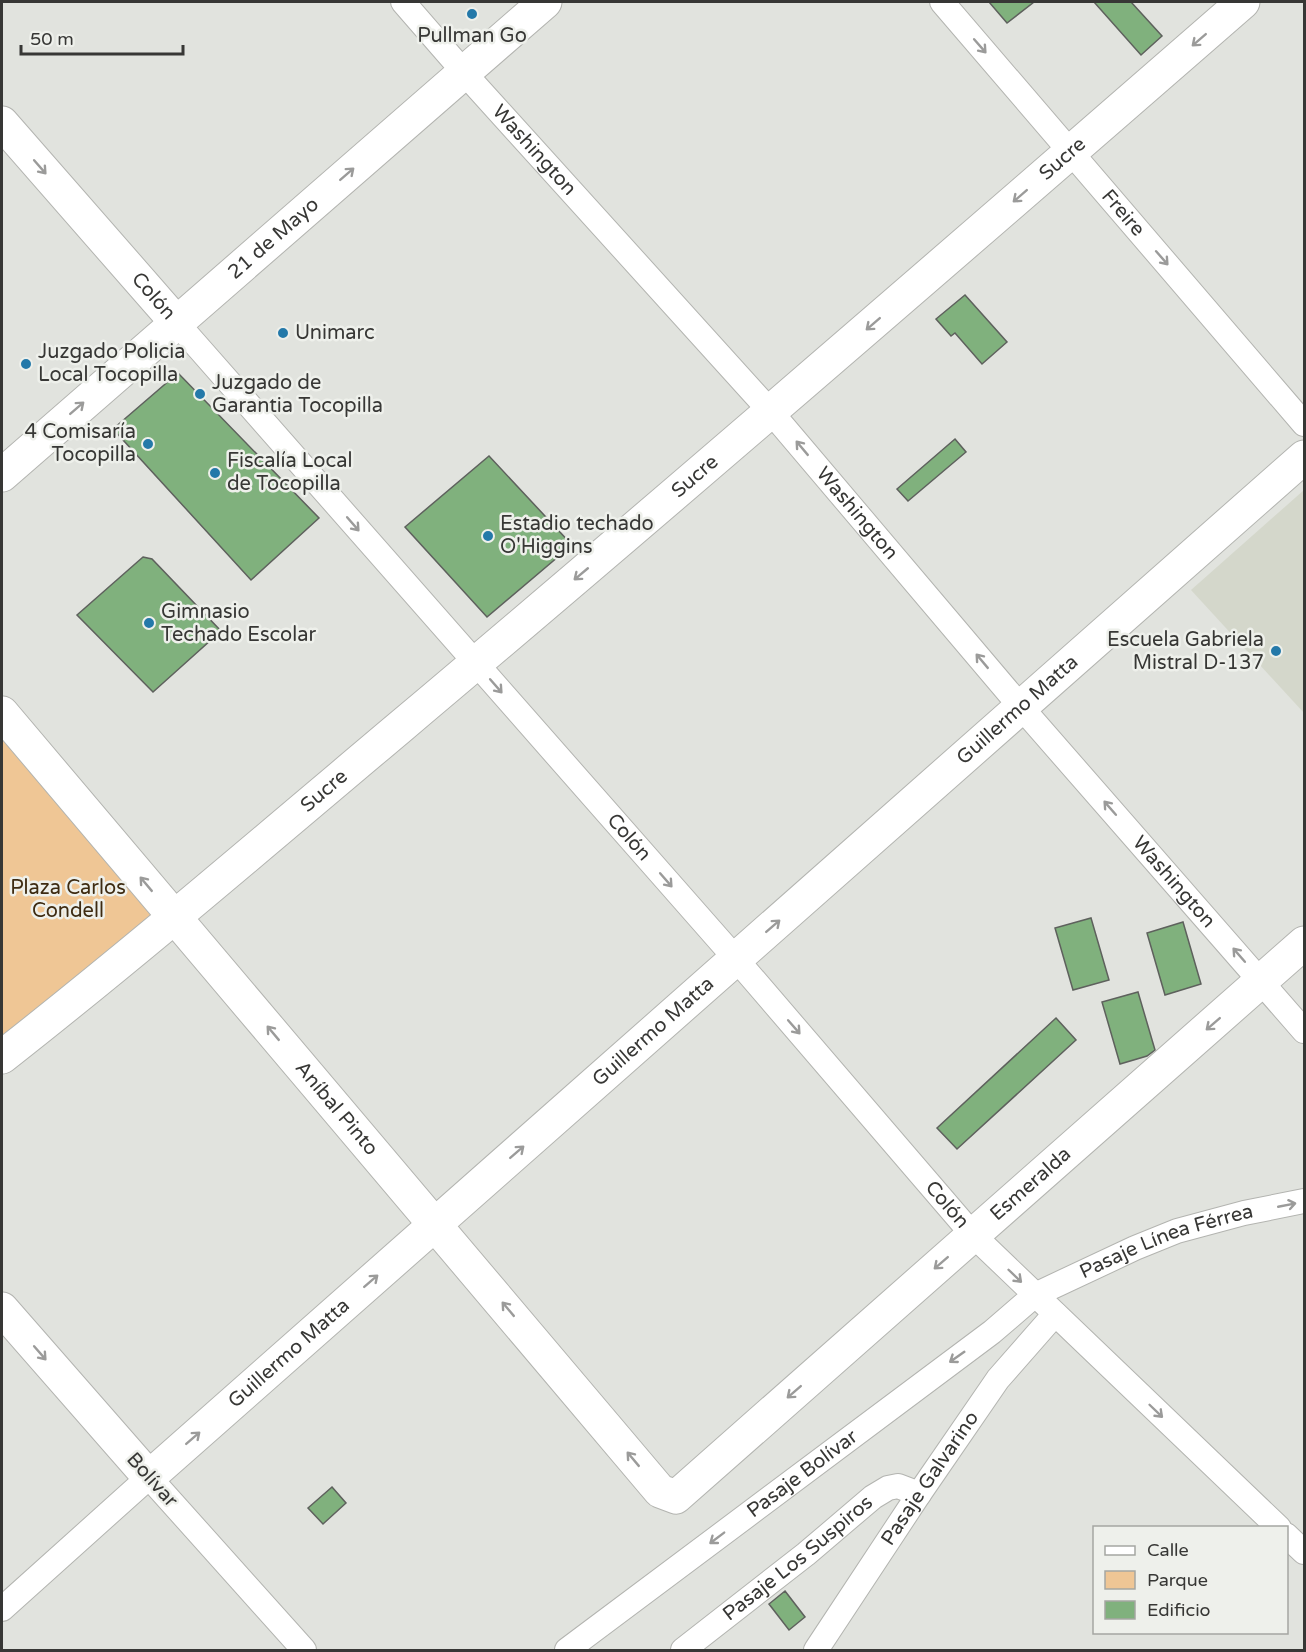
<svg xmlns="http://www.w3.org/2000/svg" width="1306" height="1652" font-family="'Varela Round',sans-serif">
  <rect width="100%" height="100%" fill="#e1e3de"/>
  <path fill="#d4d7cb" d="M1304 490V713L1191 590Z"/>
  <path fill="#efc695" d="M2 723 162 908 2 1037Z"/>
  <path fill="#80b17d" stroke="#5e615d" stroke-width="1.5" d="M989 2H1034L1007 23Z
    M1094 2H1131L1162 36 1141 55Z
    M965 295 1007 342 982 364 955 333 951 336 936 319Z
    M178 373 319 518 251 580 113 429Z
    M955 439 966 452 908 501 897 489Z
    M489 456 572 545 487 617 405 527Z
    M143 557 152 559 221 631 153 692 77 615Z
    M1091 918 1109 980 1073 990 1055 928Z
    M1183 922 1201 984 1165 995 1147 933Z
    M1138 992 1155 1050 1147 1056 1120 1064 1102 1002Z
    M1056 1018 1076 1040 957 1149 937 1128Z
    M332 1487 346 1503 323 1524 308 1508Z
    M785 1591 805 1617 789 1630 769 1604Z"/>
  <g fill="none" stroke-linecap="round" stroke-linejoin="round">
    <g stroke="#b3b4b0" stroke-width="26">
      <g id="street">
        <path id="s1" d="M403 2 476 86 771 412 1021 707 1304 1031"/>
        <path id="s2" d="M942 2 1304 424"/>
        <path id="s3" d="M176 322 736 959 973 1235 1279 1528"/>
        <path d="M1286 1535 1304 1552"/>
        <path d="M2 1609 149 1477 304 1650"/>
        <path id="s4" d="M567 1650 992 1332 1035 1295 1135 1248 1177 1231 1244 1213 1304 1201"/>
        <path id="s5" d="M683 1650 806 1554 873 1497 888 1488 898 1486 919 1494"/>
        <path id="s6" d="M816 1650 919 1494 998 1379 1055 1314"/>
      </g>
    </g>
    <g stroke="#b3b4b0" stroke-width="35">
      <g id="secondary">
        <path id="s7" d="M2 123 176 322"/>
        <path id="s8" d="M2 475 545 2"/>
        <path id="s9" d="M2 713 660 1491 676 1497 1304 943"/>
        <path id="s10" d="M2 1057C137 951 267 839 399 728 683 489 963 246 1243 2"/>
        <path id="s11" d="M2 1309 149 1477 1304 457"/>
      </g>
    </g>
    <use href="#street" stroke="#fff" stroke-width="24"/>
    <use href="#secondary" stroke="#fff" stroke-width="33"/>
  </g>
  <defs><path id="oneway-shaft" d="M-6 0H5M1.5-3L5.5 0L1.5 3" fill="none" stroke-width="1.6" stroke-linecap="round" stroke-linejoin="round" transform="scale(1.5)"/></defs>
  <g stroke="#9b9b9a">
    <use href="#oneway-shaft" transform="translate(1199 40) rotate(139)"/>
    <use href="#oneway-shaft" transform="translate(980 46) rotate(49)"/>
    <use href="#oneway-shaft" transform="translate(40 167) rotate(49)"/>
    <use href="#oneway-shaft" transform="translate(347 174) rotate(-41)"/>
    <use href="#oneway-shaft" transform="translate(1020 196) rotate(139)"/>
    <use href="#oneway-shaft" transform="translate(1162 258) rotate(49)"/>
    <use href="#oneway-shaft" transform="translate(873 324) rotate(139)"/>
    <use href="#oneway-shaft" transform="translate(77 408) rotate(-41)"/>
    <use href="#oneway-shaft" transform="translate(802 448) rotate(-130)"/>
    <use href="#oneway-shaft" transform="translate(353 524) rotate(49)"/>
    <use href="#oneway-shaft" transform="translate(581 574) rotate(140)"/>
    <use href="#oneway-shaft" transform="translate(982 661) rotate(-130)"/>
    <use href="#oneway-shaft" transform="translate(496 686) rotate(49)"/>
    <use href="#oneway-shaft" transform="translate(1110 808) rotate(-131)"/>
    <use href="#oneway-shaft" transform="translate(666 880) rotate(49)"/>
    <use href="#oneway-shaft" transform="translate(146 884) rotate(-130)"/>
    <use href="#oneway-shaft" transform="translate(773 926) rotate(-41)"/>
    <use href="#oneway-shaft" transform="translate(1239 955) rotate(-131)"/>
    <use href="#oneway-shaft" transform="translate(1213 1024) rotate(139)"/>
    <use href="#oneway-shaft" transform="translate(794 1027) rotate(49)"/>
    <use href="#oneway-shaft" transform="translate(273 1033) rotate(-130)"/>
    <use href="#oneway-shaft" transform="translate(517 1152) rotate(-41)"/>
    <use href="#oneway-shaft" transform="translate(1287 1205) rotate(-11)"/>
    <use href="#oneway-shaft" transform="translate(941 1263) rotate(139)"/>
    <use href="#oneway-shaft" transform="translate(1015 1276) rotate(44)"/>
    <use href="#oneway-shaft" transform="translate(371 1281) rotate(-41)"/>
    <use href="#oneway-shaft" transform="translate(508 1309) rotate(-130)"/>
    <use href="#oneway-shaft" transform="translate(40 1353) rotate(49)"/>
    <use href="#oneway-shaft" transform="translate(957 1357) rotate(145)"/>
    <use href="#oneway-shaft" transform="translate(794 1392) rotate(139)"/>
    <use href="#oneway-shaft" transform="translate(1156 1411) rotate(44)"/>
    <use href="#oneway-shaft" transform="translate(193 1438) rotate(-41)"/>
    <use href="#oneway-shaft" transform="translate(633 1459) rotate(-130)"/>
    <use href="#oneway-shaft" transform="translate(717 1538) rotate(143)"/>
  </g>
  <g fill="#2479a9" stroke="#eef0eb" stroke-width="2">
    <circle cx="472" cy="14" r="6"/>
    <circle cx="283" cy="333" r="6"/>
    <circle cx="26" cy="364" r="6"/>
    <circle cx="200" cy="394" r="6"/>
    <circle cx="148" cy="444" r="6"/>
    <circle cx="215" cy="473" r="6"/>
    <circle cx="488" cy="536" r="6"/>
    <circle cx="149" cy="623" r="6"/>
    <circle cx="1276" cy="651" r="6"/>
  </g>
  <g text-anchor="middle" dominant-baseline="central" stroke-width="5" stroke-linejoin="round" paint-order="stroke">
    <g font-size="20" fill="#373735" stroke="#eef0eb" text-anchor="start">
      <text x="472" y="36" text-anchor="middle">Pullman Go</text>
      <text x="295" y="333">Unimarc</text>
      <text x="38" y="352">Juzgado Policia<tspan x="38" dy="23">Local Tocopilla</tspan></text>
      <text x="212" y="383">Juzgado de<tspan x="212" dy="23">Garantia Tocopilla</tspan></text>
      <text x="136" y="432" text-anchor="end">4 Comisaría<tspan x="136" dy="23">Tocopilla</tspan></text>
      <text x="227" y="461">Fiscalía Local<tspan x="227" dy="23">de Tocopilla</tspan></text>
      <text x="500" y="524">Estadio techado<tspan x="500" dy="23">O'Higgins</tspan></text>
      <text x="161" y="612">Gimnasio<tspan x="161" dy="23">Techado Escolar</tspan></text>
      <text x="1264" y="640" text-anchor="end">Escuela Gabriela<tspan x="1264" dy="23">Mistral D-137</tspan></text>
    </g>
    <g font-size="20" fill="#373735" stroke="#eef0eb">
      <text stroke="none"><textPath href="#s1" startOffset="198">Washington</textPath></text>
      <text stroke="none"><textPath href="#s10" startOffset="1390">Sucre</textPath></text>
      <text stroke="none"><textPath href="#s2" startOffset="278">Freire</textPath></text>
      <text stroke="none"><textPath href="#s8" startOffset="360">21 de Mayo</textPath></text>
      <text stroke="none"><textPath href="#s7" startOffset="230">Colón</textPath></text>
      <text stroke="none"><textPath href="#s10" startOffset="904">Sucre</textPath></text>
      <text stroke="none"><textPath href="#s1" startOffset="684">Washington</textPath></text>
      <text stroke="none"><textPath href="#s11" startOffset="1382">Guillermo Matta</textPath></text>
      <text stroke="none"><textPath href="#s10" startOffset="418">Sucre</textPath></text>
      <text stroke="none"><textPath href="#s3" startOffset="686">Colón</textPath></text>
      <text stroke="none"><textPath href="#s1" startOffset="1170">Washington</textPath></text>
      <text stroke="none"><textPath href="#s11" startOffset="896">Guillermo Matta</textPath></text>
      <text stroke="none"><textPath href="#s9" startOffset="518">Aníbal Pinto</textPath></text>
      <text stroke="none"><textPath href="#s9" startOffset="1509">Esmeralda</textPath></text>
      <text stroke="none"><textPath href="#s3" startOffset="1172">Colón</textPath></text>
      <text stroke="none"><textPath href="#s4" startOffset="730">Pasaje Línea Férrea</textPath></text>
      <text stroke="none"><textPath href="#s11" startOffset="410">Guillermo Matta</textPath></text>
      <text stroke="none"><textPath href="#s4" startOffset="294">Pasaje Bolívar</textPath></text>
      <text stroke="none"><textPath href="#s6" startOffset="206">Pasaje Galvarino</textPath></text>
      <text transform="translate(152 1480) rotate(48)">Bolívar</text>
      <text stroke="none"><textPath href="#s5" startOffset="147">Pasaje Los Suspiros</textPath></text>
    </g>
    <g font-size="20" fill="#3e2b11" stroke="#eef0eb">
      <text x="68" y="888">Plaza Carlos<tspan x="68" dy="23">Condell</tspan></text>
    </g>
  </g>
  <rect width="1306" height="1652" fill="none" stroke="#373735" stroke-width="6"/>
  <rect x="1093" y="1526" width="195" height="108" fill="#eef0eb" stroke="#a5a6a2" stroke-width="1.5"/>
  <rect x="1105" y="1546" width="30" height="9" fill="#ffffff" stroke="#a5a6a2" stroke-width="1.5"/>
  <text x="1147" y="1556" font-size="18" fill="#373735">Calle</text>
  <rect x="1105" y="1571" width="30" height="18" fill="#efc695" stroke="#a5a6a2" stroke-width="1.5"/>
  <text x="1147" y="1586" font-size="18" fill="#373735">Parque</text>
  <rect x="1105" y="1601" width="30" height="18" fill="#80b17d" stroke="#a5a6a2" stroke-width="1.5"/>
  <text x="1147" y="1616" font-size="18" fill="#373735">Edificio</text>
  <path d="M21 45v9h162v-9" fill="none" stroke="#373735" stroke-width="3"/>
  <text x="30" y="45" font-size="18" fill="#373735" stroke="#eef0eb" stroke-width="4.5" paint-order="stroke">50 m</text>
</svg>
